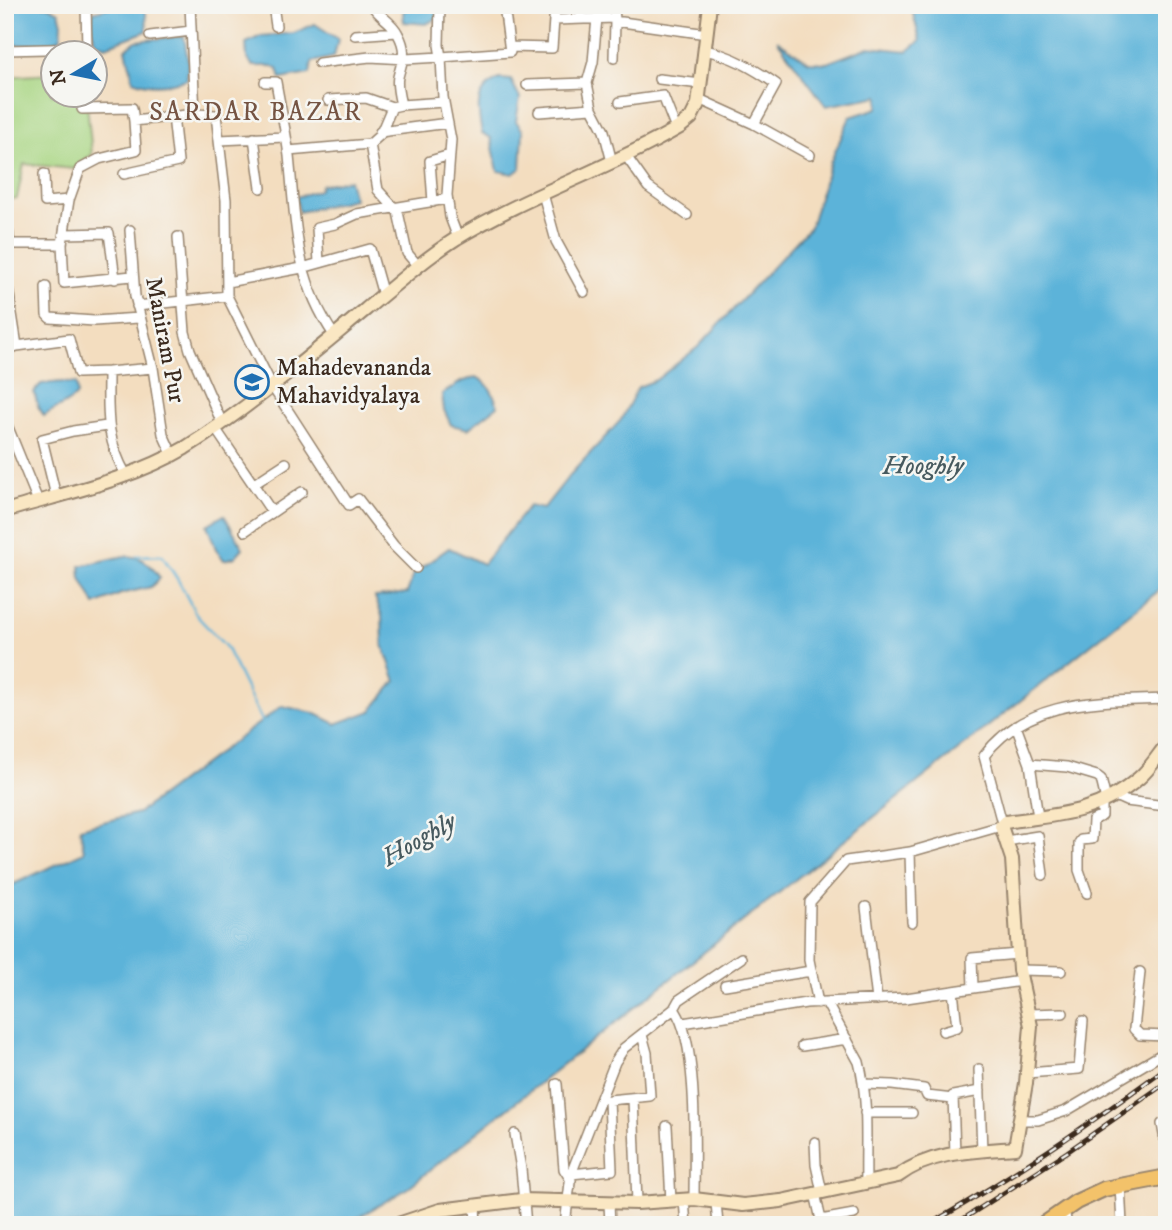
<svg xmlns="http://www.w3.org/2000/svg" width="1172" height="1230" font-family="'IM FELL DW Pica',serif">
  <rect width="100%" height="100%" fill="#f6f6f2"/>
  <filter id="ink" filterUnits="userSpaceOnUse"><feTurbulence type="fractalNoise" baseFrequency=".0143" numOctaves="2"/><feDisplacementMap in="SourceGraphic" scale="14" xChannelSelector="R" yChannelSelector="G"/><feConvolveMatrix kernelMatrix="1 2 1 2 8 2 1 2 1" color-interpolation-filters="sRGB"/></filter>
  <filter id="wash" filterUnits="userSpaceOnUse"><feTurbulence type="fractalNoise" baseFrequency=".00686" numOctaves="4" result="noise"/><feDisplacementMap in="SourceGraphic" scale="28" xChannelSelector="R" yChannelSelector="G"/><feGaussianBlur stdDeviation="1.57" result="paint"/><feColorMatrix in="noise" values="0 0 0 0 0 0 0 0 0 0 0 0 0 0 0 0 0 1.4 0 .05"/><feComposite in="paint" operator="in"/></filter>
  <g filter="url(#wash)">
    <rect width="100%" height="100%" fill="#f3ddbf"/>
    <path fill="#a8d582" stroke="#728050" stroke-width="2" d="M52 74V94L86 95 92 154 74 169 24 164 17 198 5 200V77Z"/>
    <path fill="#5cb3d9" stroke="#4c6e7c" stroke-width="2" d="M5 5 48 6 59 12 62 23 61 37 53 44 5 46Z
      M116 5H143L146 13 147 31 106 46 95 42 90 21 93 12Z
      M409 5H436L439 9 438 18 426 24 404 22 403 12Z
      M911 5H1167V584L405 1190 345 1225H5V888L84 852 80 828 138 813 282 706 314 713 336 724 371 711 396 681 383 645 382 616 375 597 407 593 414 573 449 548 483 564 529 506 543 509 570 475 621 420 638 387 656 380 698 347 810 227 830 163 850 117 878 108 879 96 826 106 777 40 809 62 827 63 869 47 908 51 920 41Z
      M315 24 338 39 334 57 312 62 310 74 281 79 278 69 271 66H253L247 58 246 43 261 36 294 33Z
      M184 36 188 61 187 79C170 85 150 87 133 80L126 49 136 41Z
      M499 79 511 80 520 98 516 121 523 131 521 168 513 174 498 171 491 138 482 133C477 109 474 91 499 79Z
      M349 180 354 199 299 212 296 197 319 190 321 185Z
      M476 377C489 382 494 395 498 406L468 429 451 425 444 410 442 394 461 382Z
      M62 382 76 384 77 395C69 404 54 408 44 416L38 406 34 392 41 384Z
      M224 515 243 548 235 557 224 560 216 549 207 525Z
      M124 556C142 556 150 563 160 578L151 587 121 594 95 605 81 578 80 566Z"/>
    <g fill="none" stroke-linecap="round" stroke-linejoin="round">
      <path stroke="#5cb3d9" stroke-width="2.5" d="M137 556 162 555 178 580 197 616 226 647 262 721"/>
    </g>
  </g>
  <g filter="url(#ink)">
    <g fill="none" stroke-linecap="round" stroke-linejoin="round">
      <g stroke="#97846e" stroke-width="12">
        <path id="street" d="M190 5 195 114
          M273 5 276 26
          M372 5C379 17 392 21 398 34 408 52 402 60 398 77 396 85 399 96 401 105L392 107 380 135 370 144 378 190 398 212 407 253 418 266
          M614 5 615 21 707 34
          M581 18V5
          M597 18 593 62 587 83 592 108 604 131 612 162
          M554 20 615 18
          M355 35 397 32
          M150 36 191 31
          M510 47 552 48 555 5
          M5 50 87 48 86 5
          M705 50C732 56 753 68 776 84L754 124
          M614 58 615 21
          M319 63 370 57 405 59 441 57 439 45 440 5
          M659 79 701 84
          M265 82H276C280 106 286 131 289 156 296 224 294 276 334 335
          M527 85 587 83
          M699 99 754 124 810 155
          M328 100 366 98 392 107
          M620 102 663 96 676 129
          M401 105 444 102
          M82 109 132 108 134 121
          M539 112 592 108
          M380 132 448 123
          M254 138 261 188
          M219 140 285 137
          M288 151 370 144
          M626 156 648 187 687 215
          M44 174 45 202 69 200
          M124 174 178 162 173 116
          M543 194 556 241 584 292
          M433 202 430 161 450 155
          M5 208 10 244
          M130 230 135 296 153 368 163 434 172 454
          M64 234 109 233 115 279
          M178 237 185 332 190 350 222 423
          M458 238 450 217 447 195 451 140 443 97 441 57 510 52 504 5
          M5 244H62L69 200 80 169 99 159 136 150 134 121 195 114 216 115 226 200 227 296 272 386 349 505 358 499 394 546 416 568
          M62 244 64 283 132 276
          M319 263 317 228 335 224 357 214 447 199
          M227 282 302 268 370 249 383 295
          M46 287 47 315 50 318 94 321 139 318
          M5 288H8L17 346
          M137 306 227 296
          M5 350 17 346 69 339 78 373 108 372
          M5 404V405
          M5 420 38 501
          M215 428 272 512
          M126 475C105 437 108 414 108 372L153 368
          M254 484 286 463
          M56 496 42 439 73 431 107 426
          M245 531 302 492
          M1016 726 1030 764 1038 817
          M1030 764 1067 767 1097 776 1101 779 1106 800
          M1115 796 1126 801 1166 806
          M1002 823 984 756C1028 697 1101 702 1167 699
          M1006 841 1038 836 1043 875
          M910 852 912 922
          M1087 893 1079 870V843L1081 840 1092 839 1093 820 1102 816V802
          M866 907 877 1000
          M1164 928H1167
          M1019 970 1061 971
          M1140 972 1134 1029 1140 1035 1167 1036
          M725 985 811 971
          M973 988 972 958 1018 954
          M826 1002 859 1062C869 1101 865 1143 866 1183
          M818 1003 809 960 810 902 846 861 910 852 1001 826
          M674 1009 679 1000 741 958
          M1029 1014 1063 1013
          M683 1023 806 1003 906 998 1021 981
          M943 1031 957 1027 953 991
          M802 1046 847 1039
          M979 1069 982 1151
          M1027 1073 1079 1069 1083 1021
          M557 1084 564 1169 571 1180
          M864 1084 892 1085 924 1089 927 1096 953 1099
          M633 1098 637 1203
          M865 1113H912
          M1020 1120H1038L1066 1111 1167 1051
          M1162 1124 1167 1151
          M667 1126 671 1201
          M515 1134 521 1169 526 1225
          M815 1142 816 1165 822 1192
          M955 1154 953 1096 980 1091
          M571 1174 612 1170 609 1100 650 1096 647 1053 642 1035
          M1120 1184 1122 1225
          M815 1193 821 1220 854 1214
          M684 1200 686 1225
          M716 1202 718 1225
          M609 1203 610 1225
          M475 1206 476 1225
          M1064 1210 1067 1225
          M565 1225 571 1174 615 1062 624 1048 674 1009C699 1041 694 1156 694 1199"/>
      </g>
      <g stroke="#97846e" stroke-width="16">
        <path id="secondary" d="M5 511C65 493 131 480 185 448 249 408 307 358 365 310 395 285 424 259 457 238 528 195 608 169 680 127L691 118 698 104 710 5
          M395 1225 440 1210 521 1200 637 1203 694 1199 743 1205 781 1201 898 1176C931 1151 975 1151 1015 1148L1026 1083 1031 1026 1019 970 1012 859 1001 826 1005 822C1056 815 1098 814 1139 778 1150 769 1158 755 1167 744"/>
      </g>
      <g stroke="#97846e" stroke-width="18">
        <path id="primary" d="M1043 1225 1076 1202 1104 1189 1167 1177"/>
      </g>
      <use href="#street" stroke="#fff" stroke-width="9"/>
      <use href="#secondary" stroke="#fae7c3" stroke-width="12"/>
      <use href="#primary" stroke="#f3c26a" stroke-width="14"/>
      <g stroke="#3b2a1e" stroke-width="5">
        <path id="rail" d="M928 1225C1011 1178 1090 1124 1167 1067
          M954 1225 1067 1152 1167 1082"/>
      </g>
      <use href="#rail" stroke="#f6f6f2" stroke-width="2.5" stroke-dasharray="8" stroke-linecap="butt"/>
    </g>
  </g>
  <defs>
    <g id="school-ring" transform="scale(1.75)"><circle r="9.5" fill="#f6f6f2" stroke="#1f6fb2" stroke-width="1.5"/><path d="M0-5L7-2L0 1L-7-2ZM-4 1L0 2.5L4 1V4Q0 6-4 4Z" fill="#1f6fb2"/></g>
  </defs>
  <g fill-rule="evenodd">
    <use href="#school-ring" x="252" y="382"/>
  </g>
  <g text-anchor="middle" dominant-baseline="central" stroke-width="5" stroke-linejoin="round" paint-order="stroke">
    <g font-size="24" fill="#3b2a1e" stroke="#f6f6f2">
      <text transform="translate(165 340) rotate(79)">Maniram Pur</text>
    </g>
    <g font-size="24" fill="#3b2a1e" stroke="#f6f6f2" text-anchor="start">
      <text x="276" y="368">Mahadevananda<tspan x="276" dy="28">Mahavidyalaya</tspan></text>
    </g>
    <g font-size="26" letter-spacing="2" fill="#755443" stroke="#f6f6f2">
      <text x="256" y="112">SARDAR BAZAR</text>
    </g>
    <g font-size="26" font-style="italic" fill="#475a5f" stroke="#f6f6f2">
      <text x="923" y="466">Hooghly</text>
      <text transform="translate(419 840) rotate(-30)">Hooghly</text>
    </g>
  </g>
  <rect width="1172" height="1230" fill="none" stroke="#f6f6f2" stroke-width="28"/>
  <g transform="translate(74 74) rotate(260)"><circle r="33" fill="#f6f6f2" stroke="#aba49d" stroke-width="2"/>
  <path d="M0-5L12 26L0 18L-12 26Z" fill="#1f6fb2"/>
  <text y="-10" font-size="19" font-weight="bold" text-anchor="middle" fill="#3b2a1e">N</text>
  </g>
</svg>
